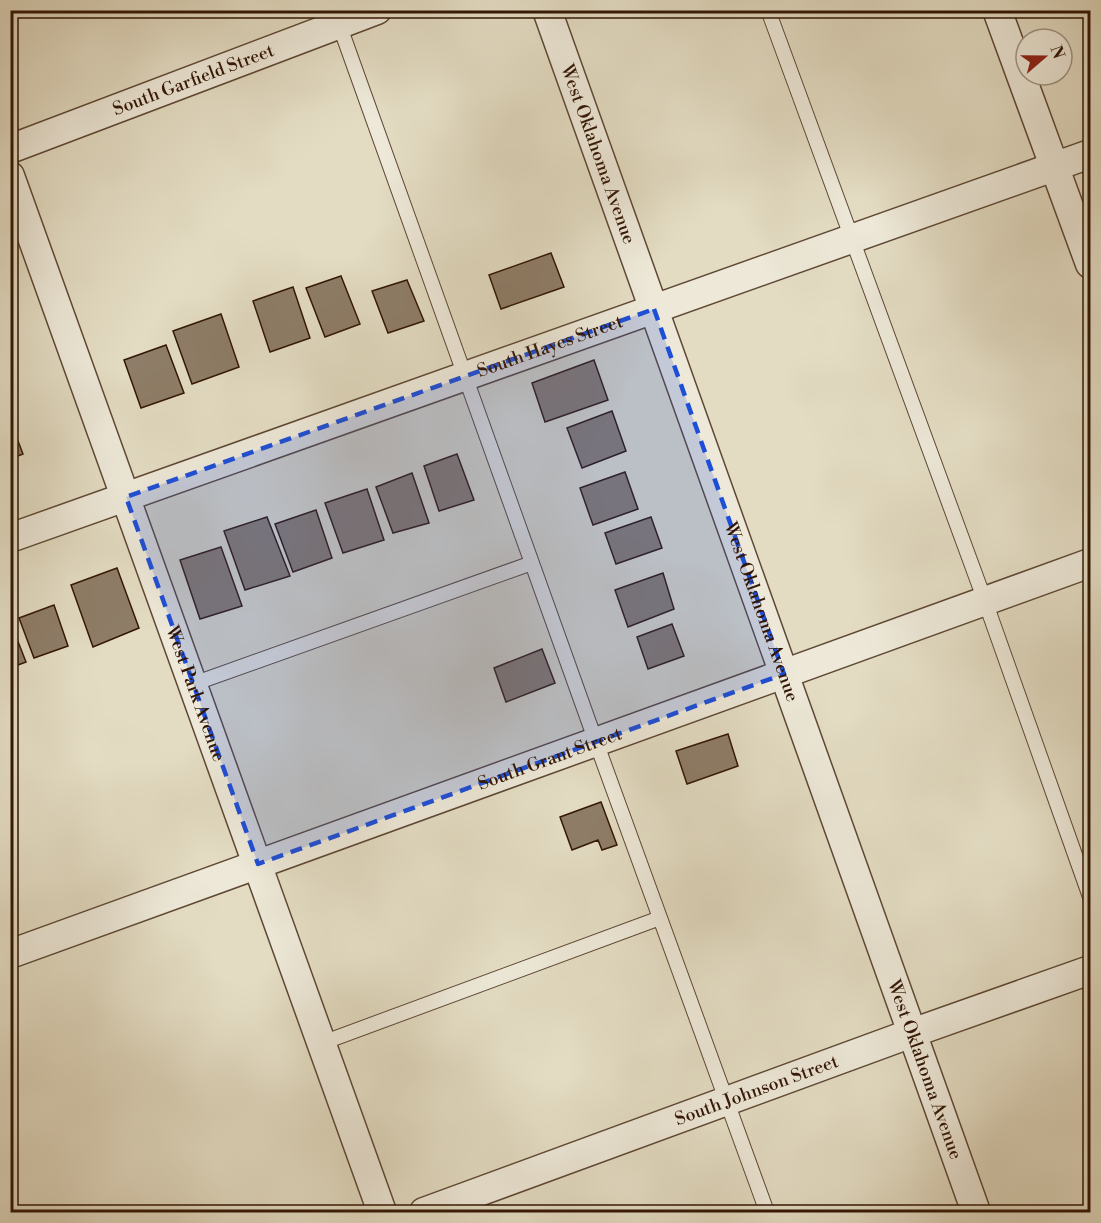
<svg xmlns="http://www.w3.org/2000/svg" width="1101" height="1223" font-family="'Libre Bodoni',serif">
  <rect width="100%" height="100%" fill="#e3dcc3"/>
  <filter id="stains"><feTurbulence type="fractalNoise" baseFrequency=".00333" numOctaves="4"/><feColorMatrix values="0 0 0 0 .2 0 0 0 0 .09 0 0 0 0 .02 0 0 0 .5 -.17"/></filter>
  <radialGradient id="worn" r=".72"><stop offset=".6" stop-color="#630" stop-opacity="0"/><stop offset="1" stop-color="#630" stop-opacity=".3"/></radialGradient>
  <path fill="#8e7d68" stroke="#321605" stroke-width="1.5" d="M551 253 564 287 501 309 489 275Z
    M341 276 360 324 325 337 306 288Z
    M407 280 424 321 388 333 372 291Z
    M293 287 310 338 270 352 253 301Z
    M221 314 239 367 192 384 173 331Z
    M166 345 184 393 141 408 124 360Z
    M594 360 608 400 545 422 532 383Z
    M612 411 626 451 582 468 567 428Z
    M10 420 23 454 10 459Z
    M457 454 474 500 439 511 424 466Z
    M625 472 638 509 593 525 580 488Z
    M412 473 429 523 393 533 376 487Z
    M367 489 384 540 343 553 325 503Z
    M316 510 332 558 293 572 275 524Z
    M267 517 290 576 245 590 224 531Z
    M651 517 662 548 616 564 605 533Z
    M221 547 242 606 200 619 180 560Z
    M117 568 139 628 93 647 71 585Z
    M663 573 674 609 628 627 615 590Z
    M54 605 68 646 34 658 19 618Z
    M10 621 26 662 10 668Z
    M672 624 684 656 648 669 637 637Z
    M542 649 555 683 506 702 494 668Z
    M728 734 738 766 687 784 676 751Z
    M601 802 617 845 602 850 598 840 572 850 560 817Z"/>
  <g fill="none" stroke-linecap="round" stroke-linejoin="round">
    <g stroke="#5e4834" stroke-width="16">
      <path id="lane" d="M334 10 596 742 767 1212
        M768 10 985 601 1090 897
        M193 684 532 563
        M322 1043 660 918"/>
    </g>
    <g stroke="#5e4834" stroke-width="31">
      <g id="street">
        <path id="s1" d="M547 10 976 1212"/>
        <path d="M997 10 1090 264"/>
        <path id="s2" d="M10 149 377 10"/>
        <path id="s3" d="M10 176 382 1212"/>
        <path id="s4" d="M10 538 1090 154"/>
        <path id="s5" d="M10 954 1090 563"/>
        <path id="s6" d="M424 1212 912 1033 1090 970"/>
      </g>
    </g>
    <use href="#lane" stroke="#ede8d8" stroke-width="14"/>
    <use href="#street" stroke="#ede8d8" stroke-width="28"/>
  </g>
  <path fill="#1d4ed8" fill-opacity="0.2" stroke="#1d4ed8" stroke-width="4.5" stroke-dasharray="12 8" stroke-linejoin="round" d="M654 309 784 674 258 864 126 497Z"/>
  <g text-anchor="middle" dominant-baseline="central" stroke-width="6" stroke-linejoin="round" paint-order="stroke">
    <g font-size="18" fill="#321605" stroke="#ede8d8">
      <text stroke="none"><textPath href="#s2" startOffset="196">South Garfield Street</textPath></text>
      <text stroke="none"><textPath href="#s1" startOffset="153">West Oklahoma Avenue</textPath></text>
      <text stroke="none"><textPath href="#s4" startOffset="573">South Hayes Street</textPath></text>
      <text stroke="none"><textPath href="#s1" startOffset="639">West Oklahoma Avenue</textPath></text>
      <text stroke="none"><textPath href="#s3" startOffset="550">West Park Avenue</textPath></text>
      <text stroke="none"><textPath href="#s5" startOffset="574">South Grant Street</textPath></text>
      <text stroke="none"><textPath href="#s1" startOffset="1125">West Oklahoma Avenue</textPath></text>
      <text stroke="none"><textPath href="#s6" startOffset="354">South Johnson Street</textPath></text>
    </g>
  </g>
  <rect width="1101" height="1223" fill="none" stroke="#e3dcc3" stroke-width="36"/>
  <rect x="12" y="12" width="1077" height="1199" fill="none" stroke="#321605" stroke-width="3"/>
  <rect x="18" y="18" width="1065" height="1187" fill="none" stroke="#321605" stroke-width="1.5"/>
  <g transform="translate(1044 57) rotate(70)"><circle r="28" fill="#ede8d8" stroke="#a29484" stroke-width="1.5"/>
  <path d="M0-4.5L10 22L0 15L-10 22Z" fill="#8f2418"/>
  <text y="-9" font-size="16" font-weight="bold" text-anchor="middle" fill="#321605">N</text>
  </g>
  <rect width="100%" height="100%" filter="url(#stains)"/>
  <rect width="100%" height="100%" fill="url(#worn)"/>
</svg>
